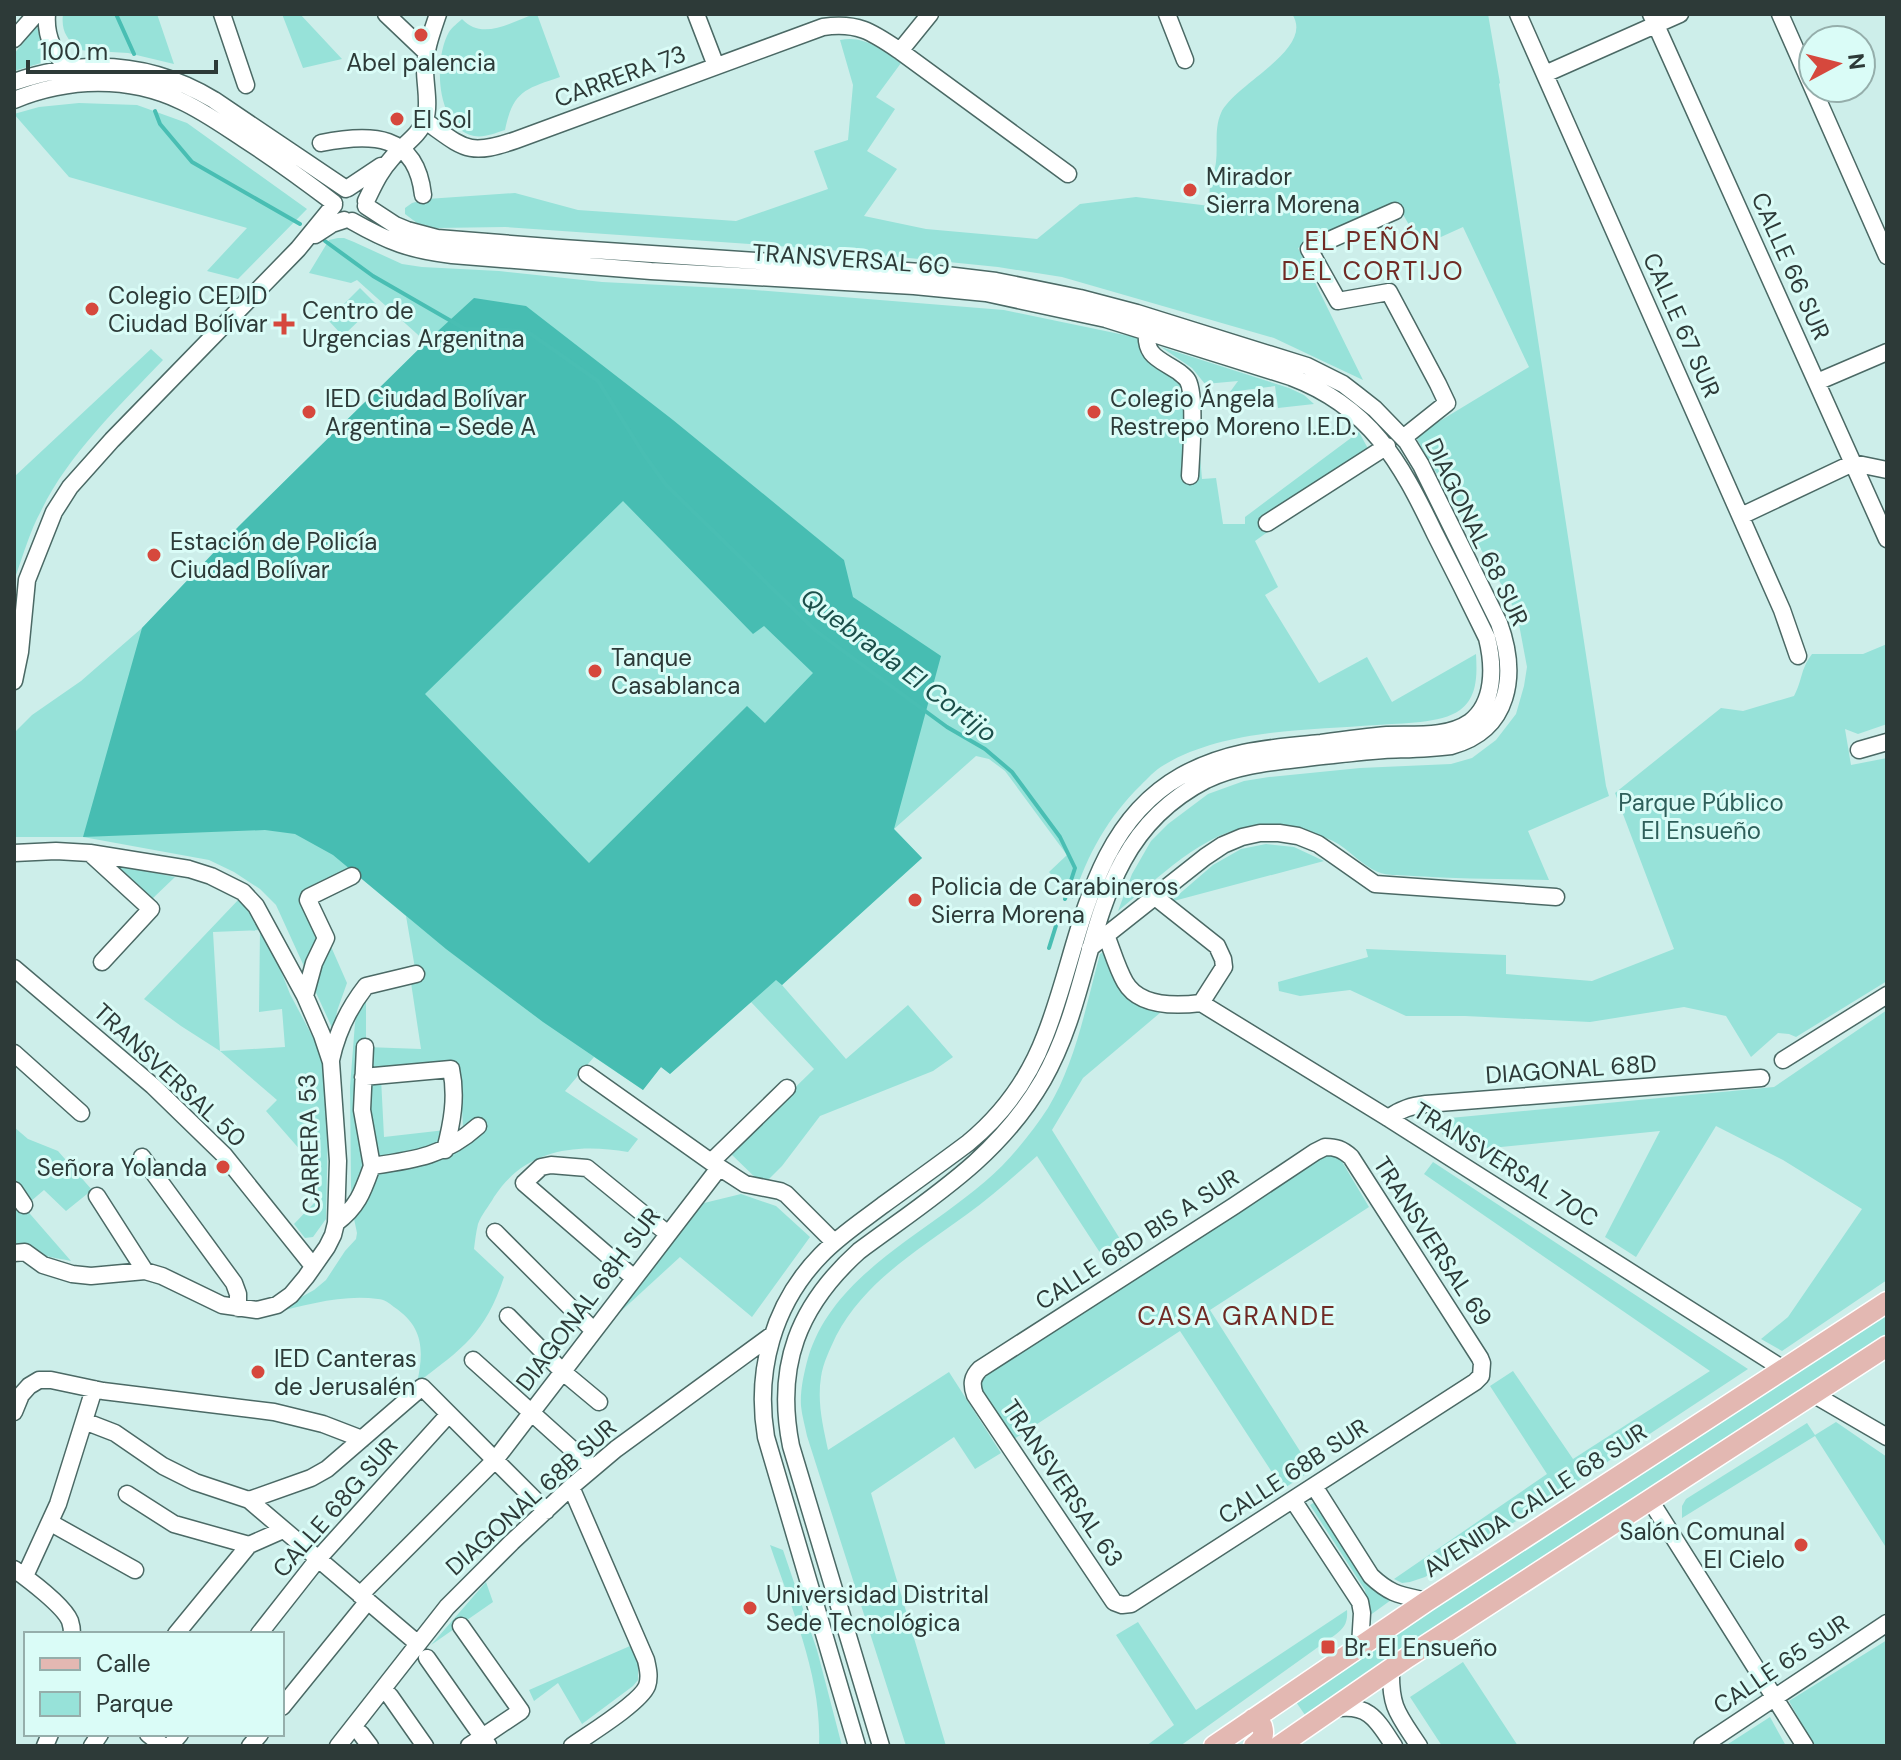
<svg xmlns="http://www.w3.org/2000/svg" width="1901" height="1760" font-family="'DM Sans',sans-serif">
  <rect width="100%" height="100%" fill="#cdeeea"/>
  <path fill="#97e2d9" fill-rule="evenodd" d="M63 14H157L174 64 128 53 78 50C67 38 61 32 63 14Z
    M282 14H300L342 59 303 68Z
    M535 14H537L560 77C525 89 513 91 505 130 495 133 484 138 474 136 436 128 433 60 449 32 452 27 458 23 462 19 482 41 511 22 535 14Z
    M1292 14H1488L1500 83 1499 84 1606 786 1609 796 1528 831 1549 880C1504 879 1459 879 1414 876 1403 875 1387 876 1378 872 1361 865 1349 849 1333 841 1237 796 1187 854 1118 911L1132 874 1151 841 1168 824 1208 794 1244 781 1269 777 1360 768 1451 764 1472 758 1496 740 1516 714 1524 686 1527 667 1518 619 1508 596 1415 436 1529 367 1463 227 1421 246 1396 202 1298 248 1363 380 1274 338 1062 277 998 267 820 249 505 227 435 228 417 223 405 214V208L412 203 427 199 515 193 578 210 736 221 828 189 814 151 848 140 853 85 840 40C865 35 881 50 901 63L876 97 895 109 867 151 897 169 864 216 926 229 1037 239 1080 204 1136 197 1210 206C1210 199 1209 193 1210 187 1211 178 1215 171 1216 162 1218 146 1214 129 1221 113 1234 84 1316 49 1292 14Z
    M37 26 44 52 51 60 14 71V54Z
    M79 103 137 105 187 123 307 209 238 279 207 271 247 228 69 177 14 114 39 107Z
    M338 238H344L354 242 402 264 422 267 499 271 602 282 742 289 1004 310 1139 338 1141 354 1153 364 1188 383 1196 409 1202 479 1216 478 1223 524H1245V517L1359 432 1372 456 1255 541 1278 587 1265 595 1319 683 1367 657 1392 702 1476 654C1477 674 1478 697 1460 710 1441 724 1401 723 1377 725 1309 730 1224 729 1164 765 1155 770 1148 778 1141 785 1108 817 1087 855 1073 899L1049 872 1067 855 1005 771 989 759 976 756 894 829 922 858 782 985 846 1059 908 1005 953 1057 933 1071 820 1116 782 1166 763 1185 729 1152 814 1069 751 1002 670 1074 661 1067 643 1090 594 1057 565 1091 638 1139 628 1152C576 1143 525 1149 494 1197 489 1206 481 1215 478 1224 476 1232 475 1241 474 1249L504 1277C485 1334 463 1348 417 1383 424 1351 424 1327 394 1307 389 1303 384 1299 378 1299 343 1294 306 1305 273 1313L314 1290 326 1280 345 1251 356 1239 357 1233 353 1214 351 1186 350 1087 355 1023 358 1009 366 997V1047L421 1049 410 976 416 974 406 916 350 869 307 892 347 983 337 1011 334 1032 276 905 260 889 234 872 209 860 83 837H14V733L32 715 81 681 142 628 239 526 426 342 357 280 351 283 309 273 329 240ZM460 1070 463 1128 384 1137 381 1078Z
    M360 288 376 304 343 336 328 320Z
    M1161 347 1289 388 1304 395 1314 404 1278 408 1275 386 1230 392 1238 381 1205 384 1192 368Z
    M151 349 163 360C121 404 67 456 41 511 30 531 24 553 16 575H14V477Z
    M1887 644V724L1858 734 1845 729 1851 765 1887 758V981L1796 1037 1789 1034 1778 1033 1751 1057 1726 1016 1684 1007 1590 1022 1465 1016H1406L1350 990 1300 996 1279 991 1278 982 1368 957 1366 949 1506 955V974L1592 981 1674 949 1615 793 1721 708 1743 711 1794 696C1803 679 1800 670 1812 654H1863Z
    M1266 844 1294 847 1324 861 1170 902 1213 865 1241 849Z
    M115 865 175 877 151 900Z
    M240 898 255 915 266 933 290 994 317 1045 324 1069 328 1125 326 1219 313 1237 305 1238 294 1224 317 1200 316 1168 266 1111 277 1100 220 1051 181 1026 144 999ZM260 930 259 1012 282 1009 285 1047 220 1051 213 932Z
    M1106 950 1116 973 1167 1007 1083 1078 1052 1130 1130 1255 1110 1268 1037 1156C1014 1176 991 1197 966 1215 917 1251 865 1281 836 1336 830 1349 823 1363 821 1377 817 1402 823 1426 828 1450L949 1372 1001 1453 975 1469 954 1437 871 1493 946 1746H906L807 1436C805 1426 802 1416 801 1406 800 1390 804 1373 808 1358 837 1260 958 1223 1019 1147 1029 1135 1039 1122 1048 1108 1076 1062 1086 1005 1100 954Z
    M1887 1010V1280L1782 1351 1761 1339 1788 1317 1862 1209 1783 1160 1716 1126 1636 1257 1605 1237 1660 1131 1471 1150 1442 1134 1450 1118 1774 1087Z
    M14 1127 28 1139 58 1151 92 1190 66 1211 44 1190 24 1207 71 1261C53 1257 29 1255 14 1243Z
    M1328 1154 1337 1156 1341 1160 1369 1207 1210 1310 1312 1470 1283 1489 1180 1331 1014 1439 981 1392C979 1385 981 1379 986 1374Z
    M1433 1162 1748 1369 1539 1507 1425 1577 1410 1582 1402 1583 1394 1579 1547 1474 1490 1386 1513 1371 1573 1459 1710 1371 1424 1174Z
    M741 1194 776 1206 810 1237 752 1317 680 1257 607 1324 700 1204Z
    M1887 1313V1336L1488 1592 1305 1715 1294 1699Z
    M1836 1422 1887 1457V1549L1815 1436 1682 1518V1506L1686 1499 1807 1423 1815 1435Z
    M1315 1502 1370 1587 1391 1600 1369 1616 1365 1590 1310 1505Z
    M770 1545 783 1550 817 1650 842 1746H819C822 1677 792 1610 770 1545Z
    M486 1582 493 1602 431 1645Z
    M1347 1610C1348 1623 1344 1628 1335 1635L1180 1746H1146L1174 1725 1116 1635 1138 1622 1196 1710Z
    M1887 1640V1746H1814L1789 1701Z
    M630 1646 638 1662V1680L633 1686 582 1724 558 1683 534 1701 529 1690Z
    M1463 1662 1518 1746H1442L1410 1697Z
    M1770 1717 1786 1746H1725Z"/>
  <path fill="#47bdb2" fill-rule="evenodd" d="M474 298 526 306 673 420 844 560 853 597 941 656 894 829 922 858 782 985 776 980 670 1074 661 1067 643 1090 543 1022 446 949 333 855 295 834 265 830 83 837 142 628 239 526 426 342ZM623 501 753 634 764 626 813 673 765 723 747 706 589 863 425 694Z"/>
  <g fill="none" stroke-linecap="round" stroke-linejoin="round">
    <path stroke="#49beb3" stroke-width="4" d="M116 14 134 54
      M155 111 160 124 192 162 300 224
      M325 241 373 276 465 329 509 330 528 332 598 381 643 453 666 485 816 631 947 727 985 749 1012 772 1060 837 1075 868 1065 899
      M1049 948 1059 916"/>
    <g stroke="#4b6965" stroke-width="19">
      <path id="minor" d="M47 14C45 38 55 55 71 72
        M222 14 246 85
        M386 14 427 53
        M696 14 716 66
        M1167 14 1185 60
        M1518 14 1782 610 1798 656
        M1651 14 1887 539
        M1780 14 1887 256
        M14 39 36 14
        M900 51 930 14
        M1545 74 1680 14
        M14 82C83 58 151 62 214 100L346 189
        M14 100C68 78 128 76 181 101 203 111 224 126 244 139 275 159 305 181 334 203
        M424 120C464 148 467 157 516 140L823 27C858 22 872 32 900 51L1068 174
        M321 143C371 133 416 133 423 195
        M348 188 381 166
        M366 201C374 185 380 171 392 158 403 145 419 136 425 120 430 104 425 86 425 69 425 50 432 32 438 14
        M366 206 395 225 407 230 437 238 562 248 921 272 996 281 1080 298 1137 313 1307 366 1343 384 1356 394 1375 409 1407 442 1421 465 1499 623C1518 675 1510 730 1451 746 1428 749 1406 749 1384 750 1358 752 1332 755 1306 758 1272 762 1237 765 1206 780 1082 844 1103 975 1043 1080 998 1158 929 1199 859 1251 798 1306 775 1366 791 1446L881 1746
        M1395 211 1309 249 1338 301 1389 292 1438 384 1447 403 1403 438
        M352 221C389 242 410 250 452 255L651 271 914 286 986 293 1106 319 1291 377C1370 407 1400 461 1435 534 1453 569 1470 603 1487 638 1494 666 1495 703 1470 722 1447 738 1414 734 1387 735 1365 737 1343 740 1321 743 1270 748 1228 750 1181 776 1087 829 1081 946 1045 1036 1029 1078 1002 1115 968 1143 940 1164 912 1184 883 1205 862 1221 839 1236 821 1255 773 1304 755 1371 766 1437L857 1746
        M315 235 332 224 344 220
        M1147 330C1144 357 1160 359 1179 372 1181 374 1186 377 1188 381 1196 397 1191 456 1190 476
        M1817 382 1887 352
        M1741 516 1853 463 1887 470
        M1267 523 1387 446
        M14 681 20 652 27 580 54 512 70 487 112 440 298 249 334 205
        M1859 750 1887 742
        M14 853 56 851 90 853 189 869 211 876 243 892 256 906 305 996 322 1035 331 1062 338 1161 336 1223 333 1235 327 1247 306 1277 291 1295 277 1305 257 1310 222 1305 162 1276 145 1271 91 1276 72 1274 43 1265 25 1252 14 1253
        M92 855 151 909 102 962
        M1154 896 1217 946 1223 959 1224 967 1201 1003
        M1106 935C1112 950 1117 968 1125 982 1139 1007 1177 1006 1201 1003
        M1090 948 1205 857 1223 845 1242 837 1260 833H1279L1298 836 1318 844 1375 884 1556 897
        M14 968 153 1086 224 1155 313 1266
        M305 996 314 963 326 938 308 900 309 897 352 876
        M1201 1003 1388 1118 1783 1369
        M365 1047 362 1110 372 1166
        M14 1053 81 1113
        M331 1060C337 1032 348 1009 366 986L416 974
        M1783 1060 1887 995
        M587 1074 711 1162 745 1184 780 1191 786 1194 834 1242
        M363 1077 451 1069C457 1097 452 1123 445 1150
        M1388 1118C1401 1109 1411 1106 1426 1104L1761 1078
        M1325 1147C1336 1147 1342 1149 1351 1157L1480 1358 1482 1363 1481 1376 1475 1382 1131 1604 1122 1605 1114 1602 975 1395C971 1384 972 1377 980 1369L1234 1206 1315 1152Z
        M142 1157 234 1283 238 1294V1308
        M711 1162 787 1088
        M14 1190 24 1205
        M97 1196 145 1271
        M336 1223C358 1207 363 1191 372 1166 414 1160 445 1156 478 1126
        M495 1232 593 1330
        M634 1278 524 1183 541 1167 551 1165 587 1168 668 1234
        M508 1316 563 1372 599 1402
        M473 1360 593 1468
        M1813 1394 1887 1437
        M14 1412 21 1395 29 1386 39 1380H51L103 1391 274 1412 323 1424 362 1439
        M84 1421 115 1433 163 1466 195 1482 249 1500 417 1643
        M1314 1486 1371 1576C1391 1595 1401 1595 1427 1601
        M571 1487 646 1660C648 1669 650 1677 647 1686 640 1703 589 1734 572 1746
        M127 1494 174 1524 249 1545
        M249 1500 311 1478 327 1469 422 1387 546 1511
        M1293 1500 1360 1602 1362 1613 1360 1646
        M1650 1500 1805 1746
        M51 1523 135 1570
        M14 1569C28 1579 64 1606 70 1621 72 1627 72 1629 72 1634
        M25 1576 58 1504 94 1389
        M360 1595 495 1460 719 1168
        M461 1626 521 1711 469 1746
        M176 1634 249 1545 283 1530
        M259 1634 318 1559 449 1414
        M427 1658 488 1745
        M1391 1669C1390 1708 1398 1714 1419 1746
        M390 1696 425 1746
        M282 1707 368 1601
        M1334 1709C1369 1703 1377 1720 1394 1746
        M148 1734 163 1746
        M361 1734 370 1746
        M45 1746 50 1734
        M92 1746 100 1734
        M170 1746 180 1734
        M250 1746 260 1734
        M338 1746 447 1607 512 1542 571 1487 616 1449 772 1335
        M1702 1746 1887 1623"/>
    </g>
    <g stroke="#fff" stroke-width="23">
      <path id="major" d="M1253 1719 1262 1726C1265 1736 1262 1740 1254 1746
        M1214 1746 1427 1601 1887 1302
        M1279 1746 1408 1657 1887 1346"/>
    </g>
    <use href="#minor" stroke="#fff" stroke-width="16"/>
    <use href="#major" stroke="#e3b8b2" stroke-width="20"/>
  </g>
  <g fill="#d6483d" stroke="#dafcf7" stroke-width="3">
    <circle cx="421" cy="35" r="8"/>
    <circle cx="397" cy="119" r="8"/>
    <circle cx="1190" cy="190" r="8"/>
    <circle cx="92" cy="309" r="8"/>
    <path d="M280 312h8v8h8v8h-8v8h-8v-8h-8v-8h8z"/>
    <circle cx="309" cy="412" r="8"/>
    <circle cx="1094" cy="412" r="8"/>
    <circle cx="154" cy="555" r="8"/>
    <circle cx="595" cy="671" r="8"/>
    <circle cx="915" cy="900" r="8"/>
    <circle cx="223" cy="1167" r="8"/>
    <circle cx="258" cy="1372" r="8"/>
    <circle cx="1801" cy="1545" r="8"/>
    <circle cx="750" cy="1608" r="8"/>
    <rect x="1320" y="1639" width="16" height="16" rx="4"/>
  </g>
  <g text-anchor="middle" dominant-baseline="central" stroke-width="6" stroke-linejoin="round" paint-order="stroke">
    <g font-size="24" fill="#2d3a38" stroke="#dafcf7" text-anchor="start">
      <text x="421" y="62" text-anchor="middle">Abel palencia</text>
      <text x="413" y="119">El Sol</text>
      <text x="1206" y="176">Mirador<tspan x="1206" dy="28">Sierra Morena</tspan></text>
      <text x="108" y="295">Colegio CEDID<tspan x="108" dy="28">Ciudad Bolívar</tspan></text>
      <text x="302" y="310">Centro de<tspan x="302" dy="28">Urgencias Argenitna</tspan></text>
      <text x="325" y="398">IED Ciudad Bolívar<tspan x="325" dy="28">Argentina - Sede A</tspan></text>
      <text x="1110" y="398">Colegio Ángela<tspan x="1110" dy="28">Restrepo Moreno I.E.D.</tspan></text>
      <text x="170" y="541">Estación de Policía<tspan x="170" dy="28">Ciudad Bolívar</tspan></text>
      <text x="611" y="657">Tanque<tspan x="611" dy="28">Casablanca</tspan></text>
      <text x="931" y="886">Policia de Carabineros<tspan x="931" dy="28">Sierra Morena</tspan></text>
      <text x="207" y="1167" text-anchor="end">Señora Yolanda</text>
      <text x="274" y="1358">IED Canteras<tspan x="274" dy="28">de Jerusalén</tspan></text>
      <text x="1785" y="1531" text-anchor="end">Salón Comunal<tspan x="1785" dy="28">El Cielo</tspan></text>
      <text x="766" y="1594">Universidad Distrital<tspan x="766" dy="28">Sede Tecnológica</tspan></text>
      <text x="1344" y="1647">Br. El Ensueño</text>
    </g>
    <g font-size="24" fill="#2d3a38" stroke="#dafcf7">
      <text transform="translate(620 76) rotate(-20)">CARRERA 73</text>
      <text transform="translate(851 259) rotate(4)">TRANSVERSAL 60</text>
      <text transform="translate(1791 266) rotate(66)">CALLE 66 SUR</text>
      <text transform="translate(1682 325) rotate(66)">CALLE 67 SUR</text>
      <text transform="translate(1477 532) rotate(64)">DIAGONAL 68 SUR</text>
      <text transform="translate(1571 1069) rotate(-4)">DIAGONAL 68D</text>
      <text transform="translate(170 1075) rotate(43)">TRANSVERSAL 50</text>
      <text transform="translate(309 1144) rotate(-92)">CARRERA 53</text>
      <text transform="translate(1506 1164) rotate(32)">TRANSVERSAL 70C</text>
      <text transform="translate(1137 1239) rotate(-33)">CALLE 68D BIS A SUR</text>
      <text transform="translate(1433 1241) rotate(57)">TRANSVERSAL 69</text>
      <text transform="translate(588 1299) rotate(-53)">DIAGONAL 68H SUR</text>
      <text transform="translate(1293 1471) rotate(-33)">CALLE 68B SUR</text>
      <text transform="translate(1063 1483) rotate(56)">TRANSVERSAL 63</text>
      <text transform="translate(531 1497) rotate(-42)">DIAGONAL 68B SUR</text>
      <text transform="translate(1535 1500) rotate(-33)">AVENIDA CALLE 68 SUR</text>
      <text transform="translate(335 1507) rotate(-49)">CALLE 68G SUR</text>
      <text transform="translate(1781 1664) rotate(-34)">CALLE 65 SUR</text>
    </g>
    <g font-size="24" fill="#2e5f5a" stroke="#dafcf7">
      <text x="1701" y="802">Parque Público<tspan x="1701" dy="28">El Ensueño</tspan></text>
    </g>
    <g font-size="26" letter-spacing="2" fill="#702b25" stroke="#dafcf7">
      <text x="1373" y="241">EL PEÑÓN<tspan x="1373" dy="30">DEL CORTIJO</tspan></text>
      <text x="1237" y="1316">CASA GRANDE</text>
    </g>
    <g font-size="26" font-style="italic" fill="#1c4f4a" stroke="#dafcf7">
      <text transform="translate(899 665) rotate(37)">Quebrada El Cortijo</text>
    </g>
  </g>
  <rect width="1901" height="1760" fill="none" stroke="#2d3a38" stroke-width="32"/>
  <rect x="24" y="1632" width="260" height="104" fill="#dafcf7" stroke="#95aeab" stroke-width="2"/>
  <rect x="40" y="1658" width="40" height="12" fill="#e3b8b2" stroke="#95aeab" stroke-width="2"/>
  <text x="96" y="1672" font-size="24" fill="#2d3a38">Calle</text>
  <rect x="40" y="1692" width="40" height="24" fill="#97e2d9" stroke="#95aeab" stroke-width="2"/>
  <text x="96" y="1712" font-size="24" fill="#2d3a38">Parque</text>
  <g transform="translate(1837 64) rotate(83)"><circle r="38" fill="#dafcf7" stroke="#95aeab" stroke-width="2"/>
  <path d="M0-6L14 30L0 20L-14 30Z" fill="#d6483d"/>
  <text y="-12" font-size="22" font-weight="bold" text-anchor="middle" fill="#2d3a38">N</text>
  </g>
  <path d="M28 60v12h188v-12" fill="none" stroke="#2d3a38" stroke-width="4"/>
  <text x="40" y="60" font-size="24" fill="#2d3a38" stroke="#dafcf7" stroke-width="6" paint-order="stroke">100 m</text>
</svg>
